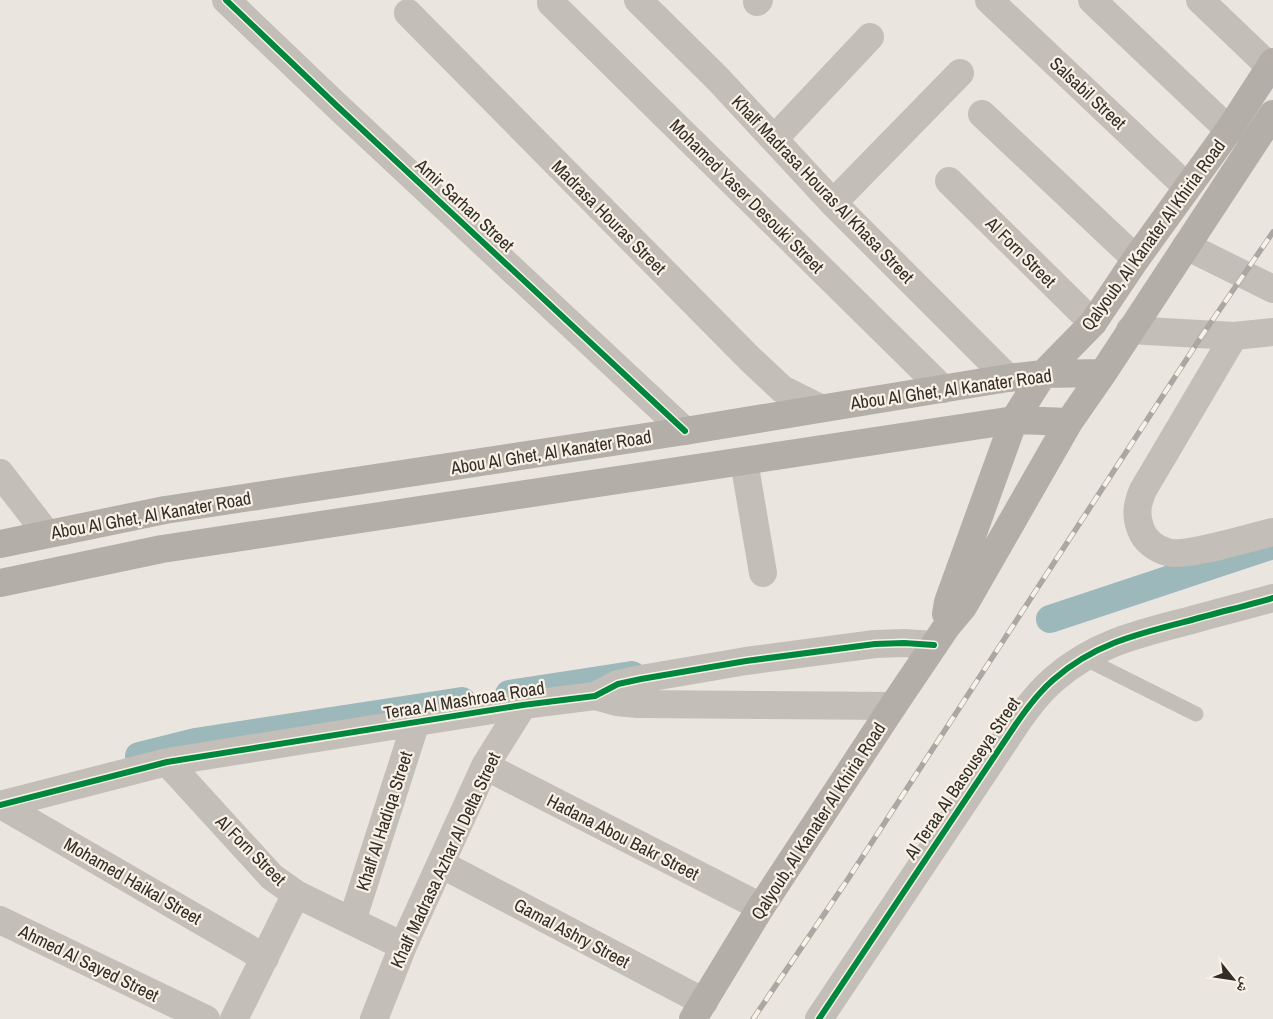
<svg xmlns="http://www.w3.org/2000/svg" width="1273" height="1019" font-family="'Archivo Narrow','Noto Naskh Arabic',sans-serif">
  <rect width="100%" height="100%" fill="#eae6df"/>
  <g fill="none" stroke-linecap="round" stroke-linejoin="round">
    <path stroke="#9cb8ba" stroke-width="28" d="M1050 619 1273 545
      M509 694 632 675
      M139 756 195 742 462 701"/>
    <path stroke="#c3beb8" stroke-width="15" d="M1084 658 1196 714"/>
    <path stroke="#c3beb8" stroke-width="28" d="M226 0 337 106 685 431
      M638 0 718 79 833 203 1008 378
      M989 0 1187 187
      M1092 0 1229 130
      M1200 0 1270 67
      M757 2 759 0
      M551 3 943 389
      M408 13 750 359 782 389 820 408
      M982 114 1136 259
      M774 139 870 37
      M949 181 1093 323
      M833 203 960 73
      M1234 336 1143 490C1137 504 1135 515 1141 530 1145 541 1156 549 1167 552 1185 558 1251 537 1273 532
      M744 461 763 573
      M0 473 47 534
      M595 696 617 702 638 704 893 706
      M167 762 272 877 296 894 403 946
      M485 766 761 907
      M0 805 167 762 523 705 595 696 618 684 641 679 746 661 875 644 904 643 934 645
      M1 805 265 958
      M441 864 704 1002
      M0 920 206 1019
      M352 921 416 722
      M234 1019 296 894
      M374 1019 403 946 485 766 523 705
      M819 1019 1016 724C1027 708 1038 693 1053 680 1094 644 1137 634 1188 621 1216 613 1245 606 1273 598"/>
    <path stroke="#c3beb8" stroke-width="28" d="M1186 246 1273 289
      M1130 330 1234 336 1273 332"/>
    <path stroke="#b4aea9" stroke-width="28" d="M0 544 165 510 685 431 1008 378 1043 374 1103 373
      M0 583 162 549 1014 420 1069 422
      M946 614 948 602 1014 420 1043 374 1093 323 1136 259 1229 130 1273 62
      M693 1019 761 907 893 706 947 626 963 607 1069 422 1103 373 1273 114"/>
    <g stroke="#aba7a3" stroke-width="5.5">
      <path id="rail" d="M753 1019 848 879 1203 334 1273 232"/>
    </g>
    <use href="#rail" stroke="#f8f1e6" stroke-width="4" stroke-dasharray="11" stroke-linecap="butt"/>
    <g stroke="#f8f1e6" stroke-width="9">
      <path id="cycleway" d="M226 0 337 106 685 431
        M0 805 167 762 523 705 595 696 618 684 641 679 746 661 875 644 904 643 934 645
        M819 1019 1016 724C1027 708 1038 693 1053 680 1094 644 1137 634 1188 621 1216 613 1245 606 1273 598"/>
    </g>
    <use href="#cycleway" stroke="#00873e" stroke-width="6"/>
  </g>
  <g text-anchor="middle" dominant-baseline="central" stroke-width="4.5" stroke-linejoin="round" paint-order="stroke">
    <g font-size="18" fill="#342c27" stroke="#f8f1e6">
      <text transform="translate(1088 93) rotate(43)">Salsabil Street</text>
      <text transform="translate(823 189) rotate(46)">Khalf Madrasa Houras Al Khasa Street</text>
      <text transform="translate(747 196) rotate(45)">Mohamed Yaser Desouki Street</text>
      <text transform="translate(465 205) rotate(43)">Amir Sarhan Street</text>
      <text transform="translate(609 217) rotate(45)">Madrasa Houras Street</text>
      <text transform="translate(1153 235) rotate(-54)">Qalyoub, Al Kanater Al Khiria Road</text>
      <text transform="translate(1021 252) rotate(45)">Al Forn Street</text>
      <text transform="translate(951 389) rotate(-8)">Abou Al Ghet, Al Kanater Road</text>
      <text transform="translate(551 452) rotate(-9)">Abou Al Ghet, Al Kanater Road</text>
      <text transform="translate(151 515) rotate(-10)">Abou Al Ghet, Al Kanater Road</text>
      <text transform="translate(464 700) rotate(-9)">Teraa Al Mashroaa Road</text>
      <text transform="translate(962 778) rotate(-56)">Al Teraa Al Basouseya Street</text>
      <text transform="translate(384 821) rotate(-72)">Khalf Al Hadiqa Street</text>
      <text transform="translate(818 821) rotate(-57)">Qalyoub, Al Kanater Al Khiria Road</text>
      <text transform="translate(623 837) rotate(27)">Hadana Abou Bakr Street</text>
      <text transform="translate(251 850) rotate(45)">Al Forn Street</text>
      <text transform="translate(445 860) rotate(-65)">Khalf Madrasa Azhar Al Delta Street</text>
      <text transform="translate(133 881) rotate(30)">Mohamed Haikal Street</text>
      <text transform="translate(572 933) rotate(28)">Gamal Ashry Street</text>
      <text transform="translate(89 963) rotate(26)">Ahmed Al Sayed Street</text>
    </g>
  </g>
  <g transform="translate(1233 979) rotate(120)" stroke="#f8f1e6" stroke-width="4" paint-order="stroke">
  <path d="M0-4L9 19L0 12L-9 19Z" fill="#342c27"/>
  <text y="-8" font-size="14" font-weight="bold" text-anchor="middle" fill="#342c27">ش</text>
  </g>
</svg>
